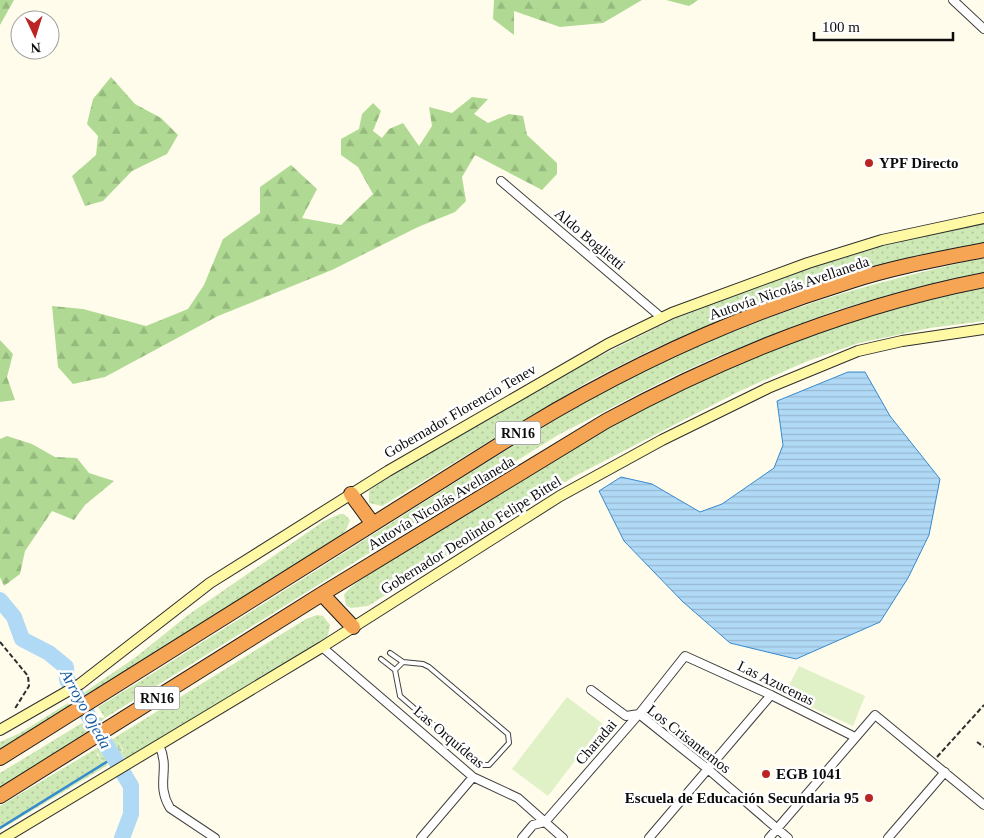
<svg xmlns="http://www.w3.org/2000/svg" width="984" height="838" font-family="Georgia,serif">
  <defs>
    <pattern id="grass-dots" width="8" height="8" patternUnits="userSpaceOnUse" patternTransform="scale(1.25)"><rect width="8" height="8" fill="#cee9b5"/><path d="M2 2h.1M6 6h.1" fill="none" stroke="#b0c79a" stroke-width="1.8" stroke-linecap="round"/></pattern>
    <pattern id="forest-firs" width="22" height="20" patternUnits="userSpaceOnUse" patternTransform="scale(1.25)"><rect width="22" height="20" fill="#b0da94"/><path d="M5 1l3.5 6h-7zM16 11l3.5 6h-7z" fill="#96ba7e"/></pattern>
    <pattern id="wetland-marsh" width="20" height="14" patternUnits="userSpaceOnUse" patternTransform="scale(1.25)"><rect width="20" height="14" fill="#cee9b5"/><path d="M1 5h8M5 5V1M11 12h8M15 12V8" fill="none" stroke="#b0c79a"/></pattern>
    <pattern id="water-rules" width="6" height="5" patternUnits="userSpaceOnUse" patternTransform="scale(1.25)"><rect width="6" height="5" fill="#b0d9f6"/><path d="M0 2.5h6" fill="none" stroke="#96b9d2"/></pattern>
  </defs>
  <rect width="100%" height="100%" fill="#fffceb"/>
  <path fill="url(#grass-dots)" d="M984 223V244L877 267 827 281 740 313 651 350 591 380 382 506 369 503V491L388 476 568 372 674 319 813 266 887 244Z
    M984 258V273L907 290 837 310 718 356 667 379 558 435 105 718 98 707C208 640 316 570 426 501 508 449 589 395 678 355 776 310 879 280 984 258Z
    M984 286V321L930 328 859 343 805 362 740 391 575 476 368 606 351 608 346 605 344 595C351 582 405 553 421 543 513 482 608 421 708 375 796 334 890 310 984 286Z
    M340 514H344L350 520 346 530 341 535 85 699 82 694 136 657 188 615 324 521Z
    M317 615 323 616 330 625 328 635 324 641 126 760 122 756 123 750 119 743 111 740 306 619Z
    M68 703 71 708 0 749V742L20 733Z
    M82 723 91 737 0 790V773Z
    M99 747 97 755 102 762 108 765 0 830V806Z"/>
  <path fill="url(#forest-firs)" d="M0 0H14L0 25Z
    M494 0H642L603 23 560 27 514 11V35L493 19Z
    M666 0H698L689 6Z
    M111 77 135 104 161 118 178 135 167 154 132 171 103 201 85 206 72 176 96 155 98 136 87 124 93 99Z
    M472 97 488 99 474 114 488 123 509 114 523 116 527 135 557 163V174L542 190 475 155 462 177 466 201 455 212 418 227 332 270 218 316 105 377 73 384 58 367 52 306 83 309 146 326 188 309 204 285 223 239 260 213V187L291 165 317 189 302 218 341 225 373 194 358 167 341 155V139L359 129 362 114 373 103 381 111 373 131 382 138 389 129 403 123 419 146 432 126 429 107 452 113Z
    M0 340 13 354 7 377 15 400 0 402Z
    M7 436 32 444 55 457 77 458 89 473 114 481 85 505 74 520 52 511 25 551 20 574 4 586 0 577V439Z"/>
  <path fill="url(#wetland-marsh)" d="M96 717 105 718 88 734 83 725Z
    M98 752a12 12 0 1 1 24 0a12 12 0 1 1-24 0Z"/>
  <path fill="#e0f0c7" d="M799 666 865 696 853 726 784 695Z
    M567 697 603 724 548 796 512 769Z"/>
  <path fill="url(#water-rules)" stroke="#368ace" d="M848 372H865L890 416 940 479 929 535 908 578 880 622 796 659 730 643 682 601 624 541 599 491 621 477 652 484 700 512 722 504 774 468 783 445 777 401Z"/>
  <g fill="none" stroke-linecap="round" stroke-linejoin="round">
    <path stroke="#368ace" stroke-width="2.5" d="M0 828 113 758"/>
    <path stroke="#b0d9f6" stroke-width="16" d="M0 600 14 617 22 639 49 653 66 667 67 680 131 786V814L122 838"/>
    <g stroke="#3f3f3f" stroke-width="6">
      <path id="lane" d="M390 653 403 662
        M381 659 395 670
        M403 662 423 664 429 667 508 734 509 743 489 765H480L400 696 395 670Z"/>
    </g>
    <g stroke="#3f3f3f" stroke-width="10">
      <path id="street" d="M953 0 984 29
        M501 181 662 318
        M322 647 473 777 518 798 563 838
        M591 690 626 716 639 714 709 770 788 838
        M159 745C171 770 155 783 170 808L215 838
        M421 838 473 777
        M522 838 533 825 545 822 639 714 685 656 771 695 855 737
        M649 838 771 695
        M769 838 875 715 984 805
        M888 838 945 772"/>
    </g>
    <g stroke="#2e2e2e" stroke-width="12">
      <path id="secondary" d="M0 730 80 684 210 583 388 471 608 344 672 313 808 263 882 240 984 218
        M4 838 322 647 560 496 662 440 768 388 858 351 902 341 984 329"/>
    </g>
    <g stroke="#1d1d1d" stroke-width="16">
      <path id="highway" d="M351 494 373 524
        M322 594 353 627
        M0 758 526 428C628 366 737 316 851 281 894 267 939 259 984 250
        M0 796 322 594 606 421C726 356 850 306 984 280"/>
    </g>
    <path stroke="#2e2e2e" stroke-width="2" stroke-dasharray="5 2.5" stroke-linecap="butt" d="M0 642 28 676 29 686 14 710
      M977 742 984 747
      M937 757 984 705"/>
    <use href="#lane" stroke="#fff" stroke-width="4"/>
    <use href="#street" stroke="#fff" stroke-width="8"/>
    <use href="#secondary" stroke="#fff9a6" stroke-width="10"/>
    <use href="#highway" stroke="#f5a553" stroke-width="14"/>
  </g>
  <g fill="#bc2424" stroke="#fff" stroke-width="2">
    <circle cx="869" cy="163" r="5"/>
    <circle cx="766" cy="774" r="5"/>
    <circle cx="869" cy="798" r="5"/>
  </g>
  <g text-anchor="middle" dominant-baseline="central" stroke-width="5" stroke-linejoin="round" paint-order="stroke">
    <g fill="#fff" stroke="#555" stroke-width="1">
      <rect x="495.5" y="421.5" width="45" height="23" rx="4"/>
      <rect x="134.5" y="686.5" width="45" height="23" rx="4"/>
    </g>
    <g font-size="14" font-weight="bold" fill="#0c0c0c">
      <text x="518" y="433">RN16</text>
      <text x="157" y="698">RN16</text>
    </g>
    <g font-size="15" font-weight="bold" fill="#0c0c0c" stroke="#fff" text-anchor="start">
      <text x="879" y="163">YPF Directo</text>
      <text x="776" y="774">EGB 1041</text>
      <text x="859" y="798" text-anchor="end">Escuela de Educación Secundaria 95</text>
    </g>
    <g font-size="15" fill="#0c0c0c" stroke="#fff">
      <text transform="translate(590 239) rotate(40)">Aldo Boglietti</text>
      <text transform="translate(789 288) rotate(-19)">Autovía Nicolás Avellaneda</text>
      <text transform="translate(460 411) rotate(-30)">Gobernador Florencio Tenev</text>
      <text transform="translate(441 503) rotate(-31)">Autovía Nicolás Avellaneda</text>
      <text transform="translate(471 535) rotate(-32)">Gobernador Deolindo Felipe Bittel</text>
      <text transform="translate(776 683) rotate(26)">Las Azucenas</text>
      <text transform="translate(449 737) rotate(40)">Las Orquídeas</text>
      <text transform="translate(689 739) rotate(38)">Los Crisantemos</text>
      <text transform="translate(596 742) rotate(-49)">Charadai</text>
    </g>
    <g font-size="16" font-style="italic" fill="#155c9e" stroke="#fff">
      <text transform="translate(86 709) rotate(61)">Arroyo Ojeda</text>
    </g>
  </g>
  <g transform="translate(35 35) rotate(176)"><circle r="24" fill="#ffffff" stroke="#9e9e9e"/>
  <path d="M0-4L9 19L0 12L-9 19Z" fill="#bc2424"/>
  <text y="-8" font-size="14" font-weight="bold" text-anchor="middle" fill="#0c0c0c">N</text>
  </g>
  <path d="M814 32v8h139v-8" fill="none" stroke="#0c0c0c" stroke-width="2.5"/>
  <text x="822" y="32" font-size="15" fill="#0c0c0c" stroke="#ffffff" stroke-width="4" paint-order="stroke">100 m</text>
</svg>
